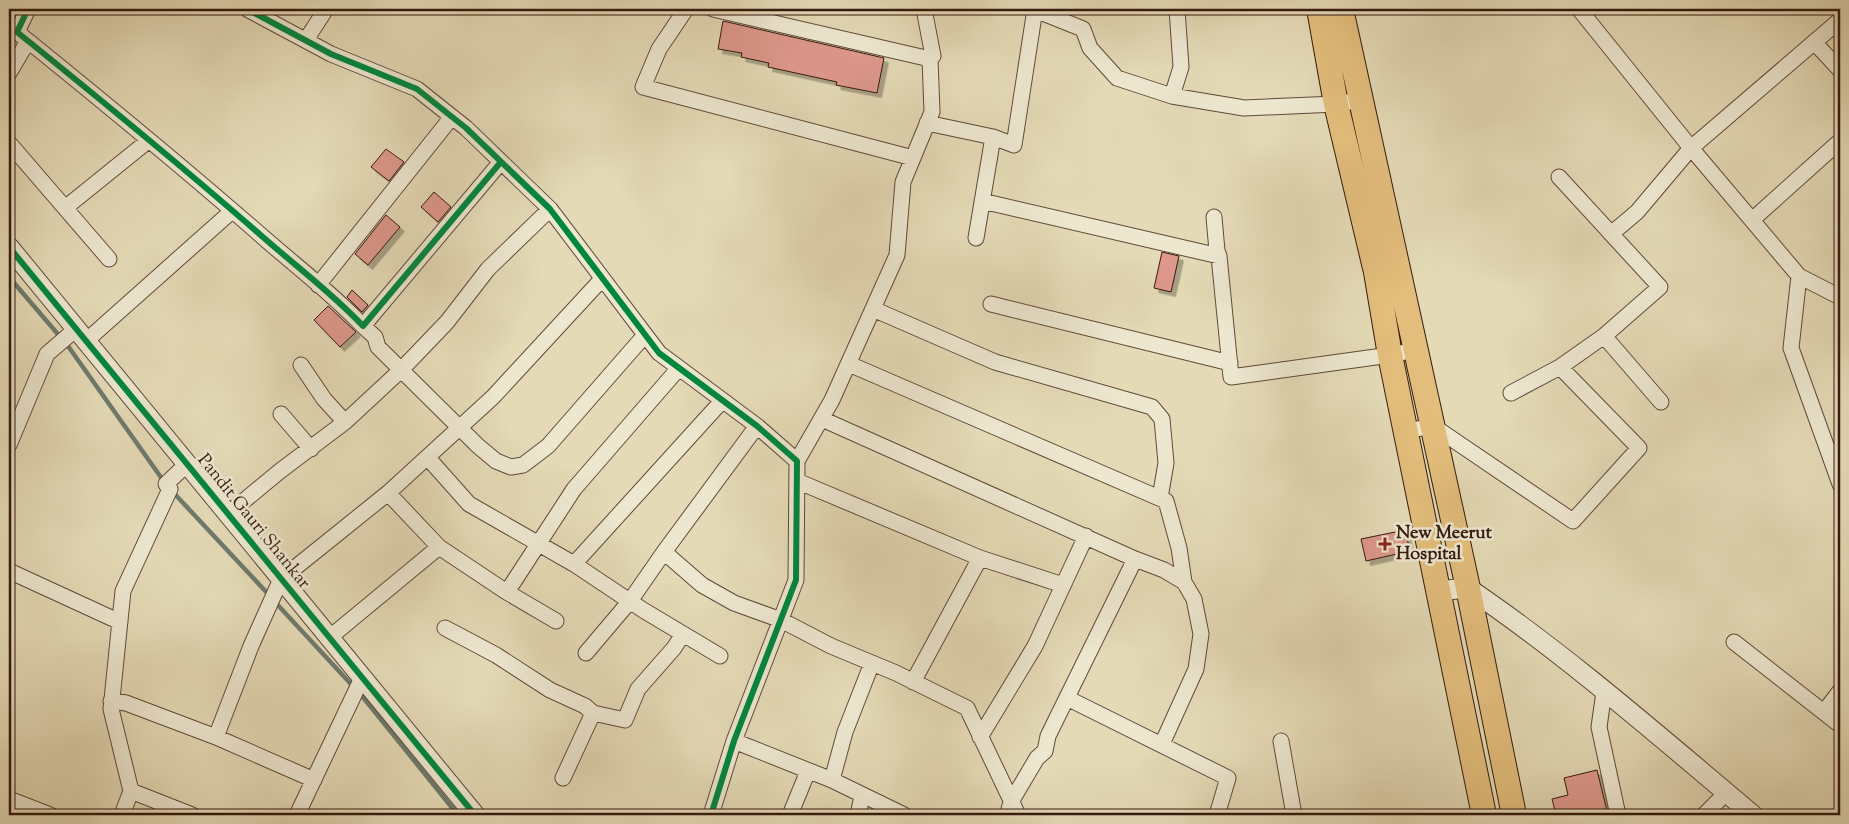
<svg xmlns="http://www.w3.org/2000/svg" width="1849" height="824" font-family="'Sorts Mill Goudy',serif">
  <defs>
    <filter id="shadow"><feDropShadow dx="4.5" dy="4.5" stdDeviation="0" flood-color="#0004"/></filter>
  </defs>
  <rect width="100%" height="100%" fill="#e4dab6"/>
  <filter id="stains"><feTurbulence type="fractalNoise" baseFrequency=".004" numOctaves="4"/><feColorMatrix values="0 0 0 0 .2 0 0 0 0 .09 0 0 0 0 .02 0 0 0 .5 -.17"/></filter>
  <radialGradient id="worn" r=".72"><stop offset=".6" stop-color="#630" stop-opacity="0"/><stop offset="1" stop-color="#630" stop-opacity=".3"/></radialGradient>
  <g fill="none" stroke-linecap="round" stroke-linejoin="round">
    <path stroke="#6e7a6d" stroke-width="4.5" d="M9 277 68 346 165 483
      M171 490 270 596
      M275 602 362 696 458 815"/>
  </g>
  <path fill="#de988c" stroke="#34190f" filter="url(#shadow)" d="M723 21 884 58 877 93 836 85 837 82 768 67 769 63 741 57 742 53 718 49Z
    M386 149 404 162 389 181 371 167Z
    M434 192 451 207 438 222 421 207Z
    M386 215 400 227 368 265 355 254Z
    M1162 252 1179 256 1171 292 1154 288Z
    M352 290 368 305 362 312 347 297Z
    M328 306 356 332 340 347 314 320Z
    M1405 530 1410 551 1366 561 1361 539Z
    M1597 770 1608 815H1556L1552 799 1568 795 1564 778Z"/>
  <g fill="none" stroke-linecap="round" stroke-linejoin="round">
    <g stroke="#604939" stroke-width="17">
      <path id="minor" d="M28 9 17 32C100 99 183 167 264 238 297 267 333 294 363 326L500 163
        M247 9 331 54 417 89 466 128 550 209 659 353 757 426 797 461 796 580 734 741 711 815
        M686 9 659 49 643 87 913 158
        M713 9 930 59
        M1033 9 1083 29 1090 48 1117 78 1172 96 1244 108 1336 104 1362 100
        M1579 9 1691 148 1799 276 1840 297
        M306 40 326 9
        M1814 42 1840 70
        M9 73 28 41
        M1172 96 1181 67 1177 9
        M927 123 993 137
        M9 143 109 259
        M982 201 1219 256 1231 377 1390 355 1416 350
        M65 208 148 141
        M1214 217 1217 251 1219 256
        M1752 220 1840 141
        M1611 234 1637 212 1691 148 1840 20
        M976 238 993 137 1014 145 1035 9
        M1799 276 1791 348 1840 484
        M318 285 451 118
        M991 304 1230 363
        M873 309 995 362 1152 407 1162 419 1166 463 1160 498
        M363 326 375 337 378 347 478 446 496 461 511 467 523 465 548 446 645 335
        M1604 336 1661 402
        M86 341 232 211
        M849 364 1166 501 1179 548 1184 582 1194 599 1201 634 1196 669 1162 744
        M301 365 324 399 345 422
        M1511 393 1560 367 1604 336 1660 287 1559 177
        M281 414 311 449
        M822 419 1135 559 1164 570 1184 582
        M1406 431 1433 426 1573 521 1639 448 1560 367
        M9 445 47 354 76 329
        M428 458 469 504 574 564 643 610 720 656
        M797 461 832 400 897 255 903 182 932 112 930 59 933 56 924 9
        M797 481 980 558 1063 585
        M388 493 439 547 505 591 556 621
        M228 514 280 471 345 422 401 370 447 322 488 269 550 209
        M664 552 702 585 734 603 781 620 831 646 896 673 967 708 1018 815
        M574 564 722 401
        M9 571 120 622
        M507 592 574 489 679 368
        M445 628 496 655 550 690 585 706 593 713 625 720 638 689 674 648 683 634
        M329 638 439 547
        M1734 642 1840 725
        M586 653 630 601 664 552 757 426
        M913 682 980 558
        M1604 692 1599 727 1618 815
        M1067 698 1228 778 1217 815
        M111 701 126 703 216 737 314 780
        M1824 712 1840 691
        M216 737 251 646 281 579 388 493 493 397 602 279
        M980 737 1035 646 1086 536
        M734 741 832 780 904 815
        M1281 741 1294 815
        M563 778 593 713
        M832 780 845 732 872 663
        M131 791 192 815
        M9 799 50 815
        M1009 809 1011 802 1037 758 1045 751 1048 736 1135 559
        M122 815 131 791 111 709 123 591 170 489 166 484 187 464
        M297 815 362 678
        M790 815 808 771
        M858 815 862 796
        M1704 815 1726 793"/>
    </g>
    <g stroke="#604939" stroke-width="21">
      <path id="tertiary" d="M9 247 475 815
        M1437 591 1468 588C1568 656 1660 737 1753 815"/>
    </g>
    <g stroke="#34190f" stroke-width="26">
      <path id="primary" d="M1319 9 1336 104 1376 272 1390 355 1484 815
        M1341 9 1468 588 1514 815"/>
    </g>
    <use href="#minor" stroke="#ede7d0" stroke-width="15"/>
    <use href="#tertiary" stroke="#ede7d0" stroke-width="19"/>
    <use href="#primary" stroke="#e2bd7b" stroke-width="24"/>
    <g stroke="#ede7d0" stroke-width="9">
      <path id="cycleway" d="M28 9 17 32C100 99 183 167 264 238 297 267 333 294 363 326L500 163
        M247 9 331 54 417 89 466 128 550 209 659 353 757 426 797 461 796 580 734 741 711 815
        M9 247 475 815"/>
    </g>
    <use href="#cycleway" stroke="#00873e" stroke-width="6"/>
  </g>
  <path fill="#8f2418" stroke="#ede7d0" stroke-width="2" d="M1382.5 536.5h5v5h5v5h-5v5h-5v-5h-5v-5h5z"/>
  <g text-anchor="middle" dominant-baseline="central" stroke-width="5" stroke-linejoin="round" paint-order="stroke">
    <g font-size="18" fill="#34190f" stroke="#ede7d0">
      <text transform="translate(253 522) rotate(51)">Pandit Gauri Shankar</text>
    </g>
    <g font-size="18" font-weight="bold" fill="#34190f" stroke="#ede7d0" text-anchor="start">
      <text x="1396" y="534">New Meerut<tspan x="1396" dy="21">Hospital</tspan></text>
    </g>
  </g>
  <rect width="1849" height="824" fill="none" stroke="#e4dab6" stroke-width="30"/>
  <rect x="10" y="10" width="1829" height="804" fill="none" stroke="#34190f" stroke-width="2.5"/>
  <rect x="15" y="15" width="1819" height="794" fill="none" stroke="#34190f"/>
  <rect width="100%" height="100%" filter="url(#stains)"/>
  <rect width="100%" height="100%" fill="url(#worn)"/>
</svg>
